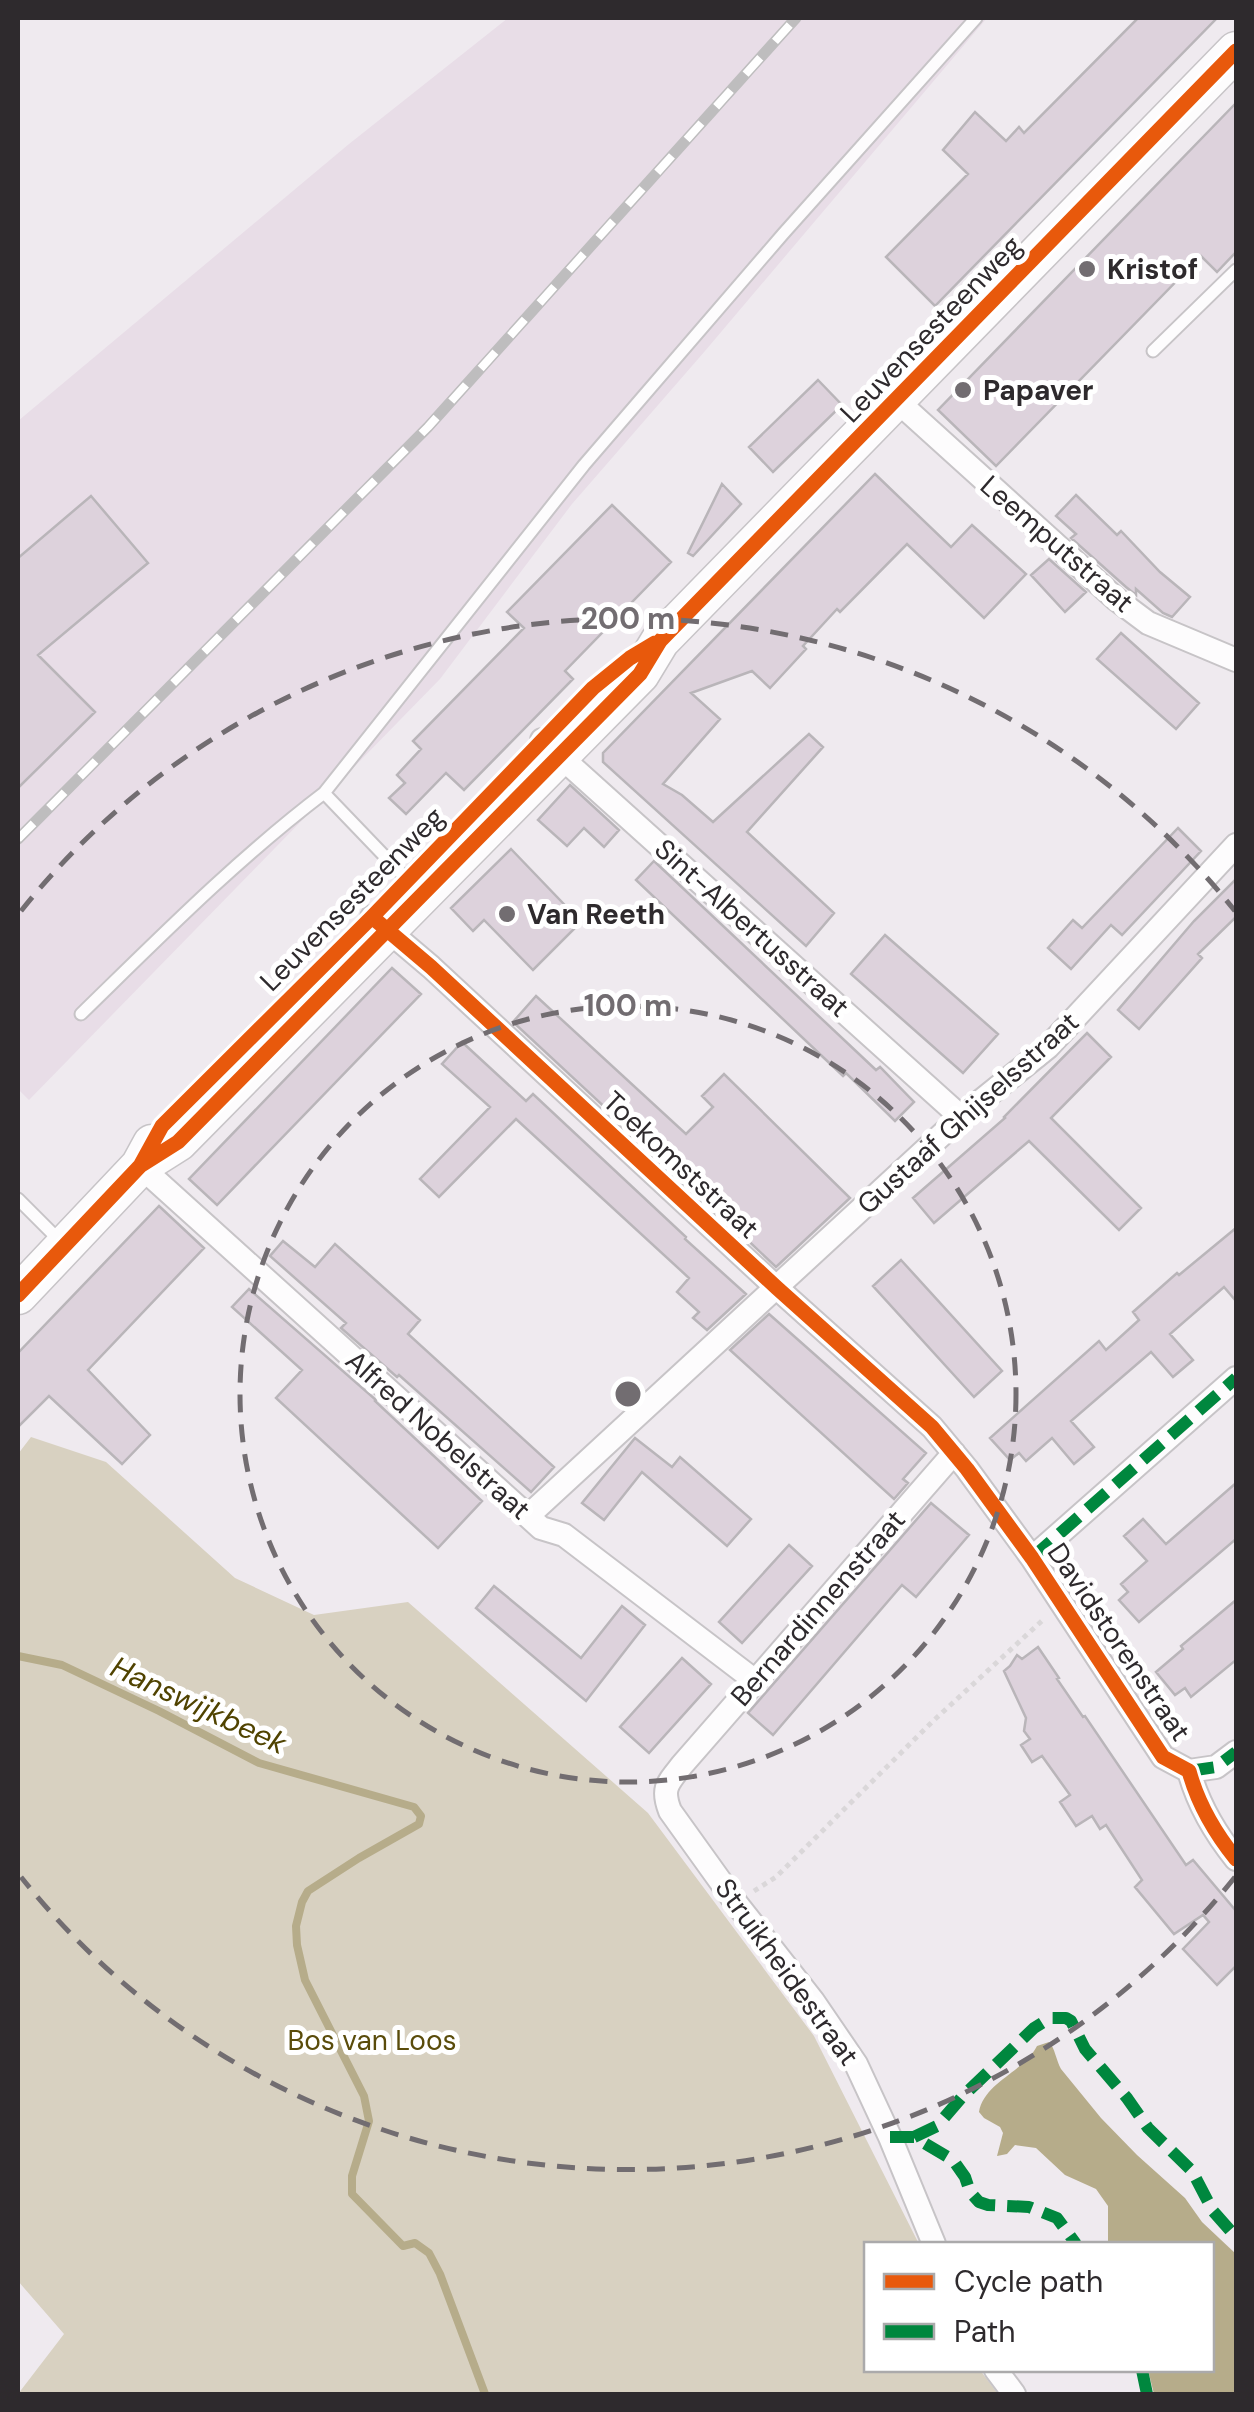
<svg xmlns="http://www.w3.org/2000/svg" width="1254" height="2412" font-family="'DM Sans',sans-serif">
  <rect width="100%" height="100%" fill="#efeaef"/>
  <path fill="#e8dde7" d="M508 18H987L705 351 572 504 440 679 29 1100 18 1089V421L349 144Z"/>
  <path fill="#d8d1c1" d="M31 1437 106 1462 235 1578 314 1615 408 1602 648 1813 814 2036 919 2244H866V2370H980L998 2394H18L64 2334 18 2281V1454Z"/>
  <path fill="#b6ac8a" d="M1049 2042C1055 2048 1056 2060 1061 2069L1101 2118 1137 2155 1185 2198 1202 2222 1236 2254V2394H1154L1148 2370H1212V2244H1108V2206L1096 2189 1065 2175 1036 2148 1015 2145 1007 2154 997 2156 1003 2133 1000 2127 984 2118 979 2112C984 2082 1024 2072 1037 2046Z"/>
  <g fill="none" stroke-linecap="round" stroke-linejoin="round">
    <path stroke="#b6ac8a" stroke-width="8" d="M18 1656 62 1665 159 1711 259 1763 414 1807 421 1816 419 1824 359 1858 308 1891 302 1902 296 1926 297 1945 305 1980 364 2096 369 2121 352 2176V2194L403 2246 415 2243 429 2253 440 2274 485 2394"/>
  </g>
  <path fill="#ddd2dc" stroke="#b9b5b9" stroke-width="2.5" d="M1138 18H1217L935 306 886 257 968 174 943 150 975 112 1006 141 1019 127 1024 133Z
    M1236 103V252L1217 272 1201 256 996 466 938 410Z
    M818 380 842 405 773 472 749 447Z
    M875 474 951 547 972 525 1026 574 984 618 907 544 840 612 837 609 803 646 806 649 770 688 752 671 691 693 720 719 663 784 682 795 713 822 809 734 823 747 747 832 834 913 806 946 603 762V753Z
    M722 484 741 504 693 556 688 553Z
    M1076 495 1117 535 1121 531 1160 572 1190 597 1172 617 1163 613 1136 589V595L1126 587 1071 538 1076 534 1056 516Z
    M91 496 148 563 38 655 95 712 18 788V558Z
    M612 505 671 562 565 671 573 679 464 790 446 773 406 814 389 798 405 783 397 775 421 749 413 741 524 628 507 612Z
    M1049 559 1086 592 1065 612 1031 575Z
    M1121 633 1199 703 1176 729 1097 659Z
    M570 785 619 830 604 847 584 828 567 846 538 820Z
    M1178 828 1201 851 1122 935 1111 925 1071 969 1048 948 1073 920 1082 928Z
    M511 849 581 922 533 970 484 920 473 931 451 908Z
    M654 861 876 1070 880 1067 914 1102 895 1121 846 1073 843 1076 824 1058 636 880Z
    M1236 879V917L1198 954 1202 958 1139 1029 1118 1010 1194 921Z
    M885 935 998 1034 963 1073 851 974Z
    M392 968 421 994 217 1205 189 1179Z
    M536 996 686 1134 713 1107 702 1096 724 1074 850 1198 776 1267 737 1230 712 1203 710 1205 513 1022Z
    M1087 1033 1111 1057 1051 1118 1141 1208 1119 1230 1029 1141 934 1223 913 1198 1005 1118 1004 1117Z
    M462 1042 526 1101 533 1094 686 1237 685 1239 746 1294 707 1330 693 1318 699 1312 677 1292 689 1278 516 1119 439 1197 420 1179 490 1107 442 1064Z
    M159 1206 204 1248 88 1370 150 1435 122 1464 49 1396 18 1427V1353Z
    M1236 1228V1301L1224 1287 1170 1334 1193 1360 1173 1377 1151 1352 1071 1421 1094 1447 1074 1464 1052 1438 1026 1461 1019 1453 1010 1460 990 1438 1099 1341 1106 1350 1139 1320 1133 1312 1177 1273 1179 1275Z
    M283 1241 315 1267 335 1244 420 1320 408 1334 554 1467 531 1492 399 1375 397 1377 341 1328 346 1323 270 1256Z
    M901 1260 1002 1371 974 1397 873 1286Z
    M249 1289 376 1400 375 1401 482 1501 438 1548 276 1398 302 1370 232 1307Z
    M769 1314 926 1453 903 1479 908 1483 894 1499 730 1350Z
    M635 1438 672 1467 680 1457 751 1519 727 1546 642 1472 604 1520 582 1503Z
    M1236 1483V1539L1139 1622 1119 1600 1128 1592 1121 1584 1147 1561 1124 1536 1143 1519 1166 1544Z
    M931 1503 969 1535 916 1597 902 1585 773 1735 748 1713Z
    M789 1545 812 1566 742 1643 719 1622Z
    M494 1586 581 1658 622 1606 645 1625 586 1701 476 1608Z
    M1236 1600V1660L1191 1697 1185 1688 1175 1695 1156 1672 1183 1649 1181 1646Z
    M1038 1647 1059 1678 1057 1679 1083 1717 1085 1716 1186 1865 1193 1860 1236 1911V1966L1217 1985 1183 1949 1209 1922 1203 1915 1174 1934 1135 1887 1142 1880 1106 1825 1100 1829 1092 1816 1076 1826 1060 1802 1070 1795 1042 1756 1032 1762 1021 1745 1030 1739 1024 1731 1026 1718 1004 1671 1010 1666 1017 1655 1022 1659Z
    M682 1658 711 1684 649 1753 620 1727Z"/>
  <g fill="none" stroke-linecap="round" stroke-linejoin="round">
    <g stroke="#c7c4c7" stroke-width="15">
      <path id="lane" d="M1153 351 1236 270
        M324 793 418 891
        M81 1014C160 937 236 860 324 793L584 465 783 234 976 18
        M18 1199 61 1242"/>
    </g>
    <g stroke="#c7c4c7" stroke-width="26">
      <path id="street" d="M896 400 1116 599 1148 623 1236 660
        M542 740 961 1117
        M372 917 431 967 777 1288 932 1427 967 1469 1032 1558 1163 1757 1189 1771C1198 1804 1215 1833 1236 1859
        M140 1166 541 1528 564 1535 754 1680
        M528 1516 961 1117 1048 1047 1236 845
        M1032 1558 1236 1378
        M1189 1771 1216 1767 1236 1752
        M934 2244 890 2137 856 2064 813 2001 736 1903 670 1811C661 1788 668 1783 682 1765L954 1453
        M996 2370 1014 2394"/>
    </g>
    <g stroke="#c7c4c7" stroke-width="41">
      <path id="primary" d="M140 1166 178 1142 640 674 660 641 1236 51
        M18 1295 140 1166 152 1144"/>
    </g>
    <path stroke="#dad7d9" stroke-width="5" stroke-dasharray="5 5" stroke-linecap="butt" d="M754 1891 776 1877 932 1722 1045 1618"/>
    <use href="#lane" stroke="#fdfcfd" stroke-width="11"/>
    <use href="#street" stroke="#fdfcfd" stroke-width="22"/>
    <use href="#primary" stroke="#fdfcfd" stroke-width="38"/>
    <g stroke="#bebdbe" stroke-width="11">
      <path id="rail" d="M18 839 428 427 796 18"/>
    </g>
    <use href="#rail" stroke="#fff" stroke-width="8" stroke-dasharray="22" stroke-linecap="butt"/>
    <path stroke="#00873e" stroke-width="12" stroke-dasharray="25 12" stroke-linecap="butt" d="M1032 1558 1236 1378
      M1189 1771 1216 1767 1236 1752
      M890 2137H914L953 2160 965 2177 970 2192 979 2202 988 2205 1029 2207 1057 2218 1076 2244
      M914 2137 937 2126 962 2097 1034 2028 1050 2018H1066L1071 2021 1085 2049 1127 2098 1148 2128 1192 2171 1213 2211 1236 2237
      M1142 2370 1147 2394"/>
    <g stroke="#fff" stroke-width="21">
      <path id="cycleway" d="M372 917 431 967 777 1288 932 1427 967 1469 1032 1558 1163 1757 1189 1771C1198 1804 1215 1833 1236 1859
        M140 1166 178 1142 640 674 660 641 1236 51
        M18 1295 140 1166 162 1126 372 917 593 688 630 658 655 643"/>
    </g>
    <use href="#cycleway" stroke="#e8590c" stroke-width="15"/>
  </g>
  <g fill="none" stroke="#726d71" stroke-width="5" stroke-dasharray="18 12">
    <circle cx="628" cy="1394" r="388"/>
    <path d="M1235 1877A776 776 0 0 1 21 1877M21 911A776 776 0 0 1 1235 911"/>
  </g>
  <g fill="#726d71" stroke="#fff" stroke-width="4">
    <circle cx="1087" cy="269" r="10"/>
    <circle cx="963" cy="390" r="10"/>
    <circle cx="507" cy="914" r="10"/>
  </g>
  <g text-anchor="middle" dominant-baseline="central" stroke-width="10" stroke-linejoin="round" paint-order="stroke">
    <g font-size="28" font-weight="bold" fill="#2e2a2d" stroke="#fff" text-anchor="start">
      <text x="1107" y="269">Kristof</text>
      <text x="983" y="390">Papaver</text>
      <text x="527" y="914">Van Reeth</text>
    </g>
    <g font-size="28" fill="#2e2a2d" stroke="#fff">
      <text transform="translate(931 329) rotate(-46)">Leuvensesteenweg</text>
      <text transform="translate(1057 544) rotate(41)">Leemputstraat</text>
      <text transform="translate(352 899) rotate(-45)">Leuvensesteenweg</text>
      <text transform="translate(752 928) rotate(42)">Sint-Albertusstraat</text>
      <text transform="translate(968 1113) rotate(-42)">Gustaaf Ghijselsstraat</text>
      <text transform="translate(681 1165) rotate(43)">Toekomststraat</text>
      <text transform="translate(438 1435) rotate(42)">Alfred Nobelstraat</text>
      <text transform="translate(818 1608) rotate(-49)">Bernardinnenstraat</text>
      <text transform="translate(1119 1642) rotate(56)">Davidstorenstraat</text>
      <text transform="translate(787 1972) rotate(54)">Struikheidestraat</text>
    </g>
    <g font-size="28" fill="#5a4c0b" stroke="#fff">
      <text x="372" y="2040">Bos van Loos</text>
    </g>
    <g font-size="30" font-style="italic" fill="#504300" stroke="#fff">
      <text transform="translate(199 1705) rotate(25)">Hanswijkbeek</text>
    </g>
  </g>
  <circle cx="628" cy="1394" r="15" fill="#726d71" stroke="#fff" stroke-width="5"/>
  <g font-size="30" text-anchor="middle" font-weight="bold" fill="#726d71" stroke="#fff" stroke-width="10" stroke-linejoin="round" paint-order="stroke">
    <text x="628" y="629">200 m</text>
    <text x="628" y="1016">100 m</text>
  </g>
  <rect width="1254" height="2412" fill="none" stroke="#2e2a2d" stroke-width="40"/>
  <rect x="864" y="2242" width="350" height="130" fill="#ffffff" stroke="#abaaab" stroke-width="2.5"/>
  <rect x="884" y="2274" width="50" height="15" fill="#e8590c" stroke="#abaaab" stroke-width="2.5"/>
  <text x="954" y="2292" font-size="30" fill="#2e2a2d">Cycle path</text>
  <rect x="884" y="2324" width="50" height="15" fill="#00873e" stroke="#abaaab" stroke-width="2.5"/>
  <text x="954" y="2342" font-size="30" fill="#2e2a2d">Path</text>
</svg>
